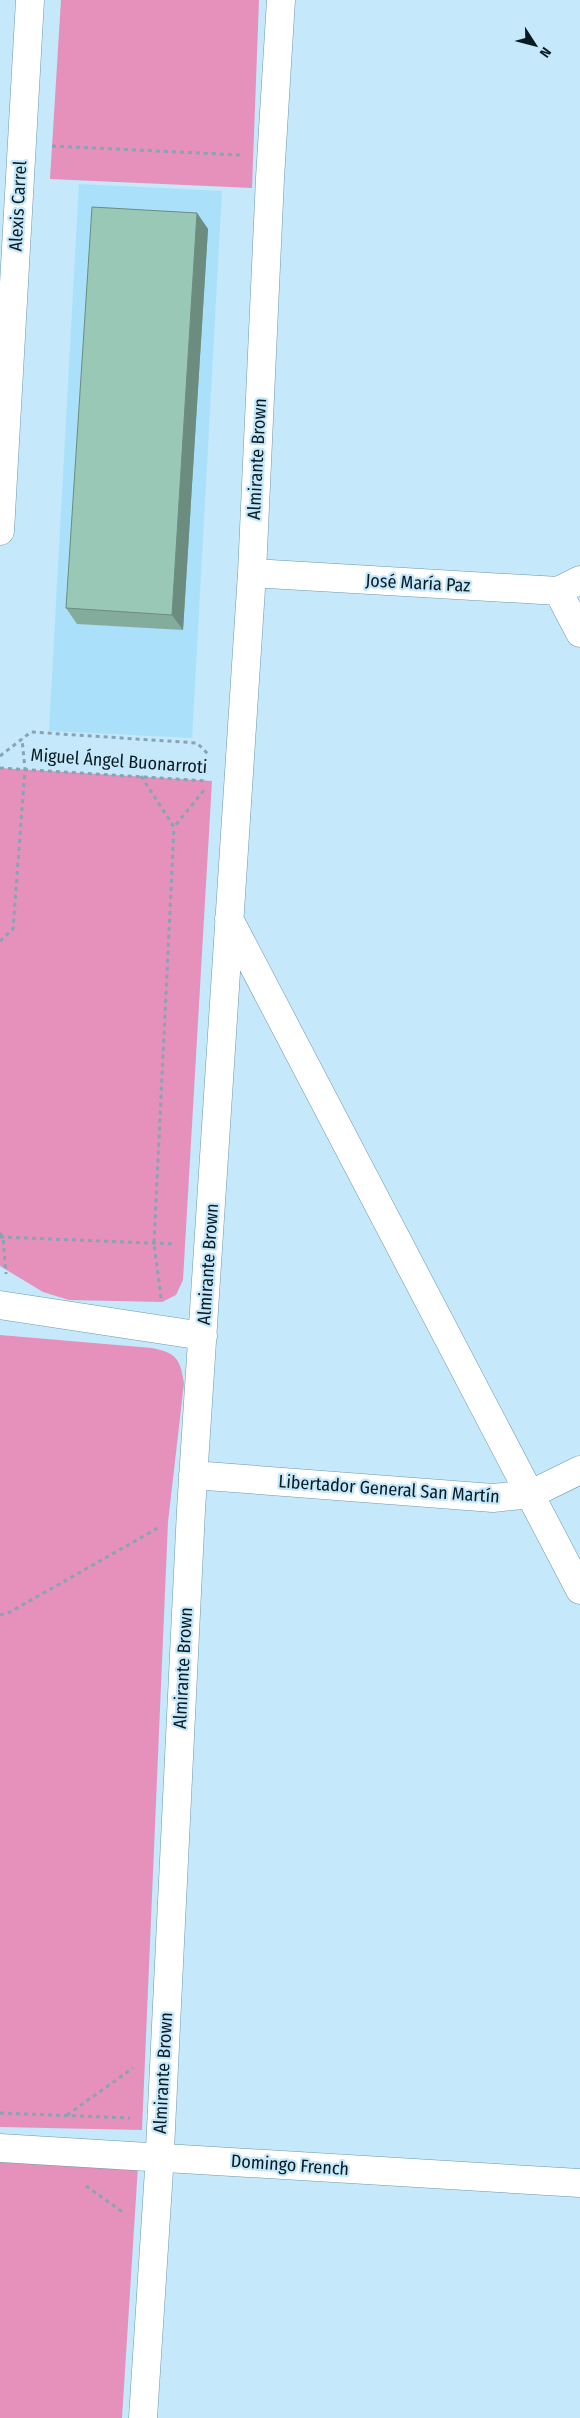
<svg xmlns="http://www.w3.org/2000/svg" width="580" height="2418" font-family="'Fira Sans Condensed',sans-serif">
  <rect width="100%" height="100%" fill="#c5e8fa"/>
  <path fill="#aae0fa" d="M79 184 222 191 192 738 49 731Z"/>
  <path fill="#e691bb" d="M61 0H259L252 188 50 179Z
    M0 768 212 781 183 1280 176 1295 162 1302 69 1300 43 1292 0 1266Z
    M0 1335 152 1348C177 1353 180 1359 184 1383L168 1522 142 2130 0 2127Z
    M0 2158 138 2166 122 2418H0Z"/>
  <g fill="none" stroke-linecap="round" stroke-linejoin="round">
    <g stroke="#6e98ad" stroke-width="29">
      <path id="street" d="M0 531 30 0
        M252 573 558 591 580 580
        M558 591 580 633
        M229 919 580 1590
        M0 1305 203 1336
        M193 1475 493 1498 531 1494 580 1470
        M0 2148 580 2183
        M143 2418 159 2170 191 1510 252 573 270 178 281 0"/>
    </g>
    <path stroke="#87a4b3" stroke-width="3" stroke-dasharray="4 4" stroke-linecap="butt" d="M52 146 241 155
      M0 756 31 732 197 743 208 754
      M0 768 206 781
      M141 776 174 827 205 789
      M0 941 13 929 25 769 22 739
      M0 1233 3 1238 6 1274
      M0 1237 176 1244
      M161 1298 154 1243 174 827
      M0 1615 10 1612 158 1528
      M0 2113 130 2118
      M67 2115 133 2068
      M86 2186 124 2213"/>
    <use href="#street" stroke="#fff" stroke-width="28"/>
  </g>
  <path fill="#84ac9d" d="M197 213 208 229 183 630 77 624 66 608Z"/>
  <path fill="#6b8c7f" d="M197 213 208 229 183 630 172 615Z"/>
  <path fill="#99c8b6" stroke="#6b8c7f" d="M92 207 197 213 172 615 66 608Z"/>
  <g text-anchor="middle" dominant-baseline="central" stroke-width="4.5" stroke-linejoin="round" paint-order="stroke">
    <g font-size="18" fill="#091a22" stroke="#c5e8fa">
      <text transform="translate(18 206) rotate(-87)">Alexis Carrel</text>
      <text transform="translate(257 459) rotate(-87)">Almirante Brown</text>
      <text transform="translate(418 583) rotate(3)">José María Paz</text>
      <text transform="translate(119 761) rotate(4)">Miguel Ángel Buonarroti</text>
      <text transform="translate(208 1264) rotate(-86)">Almirante Brown</text>
      <text transform="translate(389 1489) rotate(4)">Libertador General San Martín</text>
      <text transform="translate(183 1668) rotate(-87)">Almirante Brown</text>
      <text transform="translate(163 2073) rotate(-87)">Almirante Brown</text>
      <text transform="translate(290 2165) rotate(4)">Domingo French</text>
    </g>
  </g>
  <g transform="translate(535 45) rotate(126)" stroke="#c5e8fa" stroke-width="4" paint-order="stroke">
  <path d="M0-4L9 19L0 12L-9 19Z" fill="#091a22"/>
  <text y="-8" font-size="14" font-weight="bold" text-anchor="middle" fill="#091a22">N</text>
  </g>
</svg>
